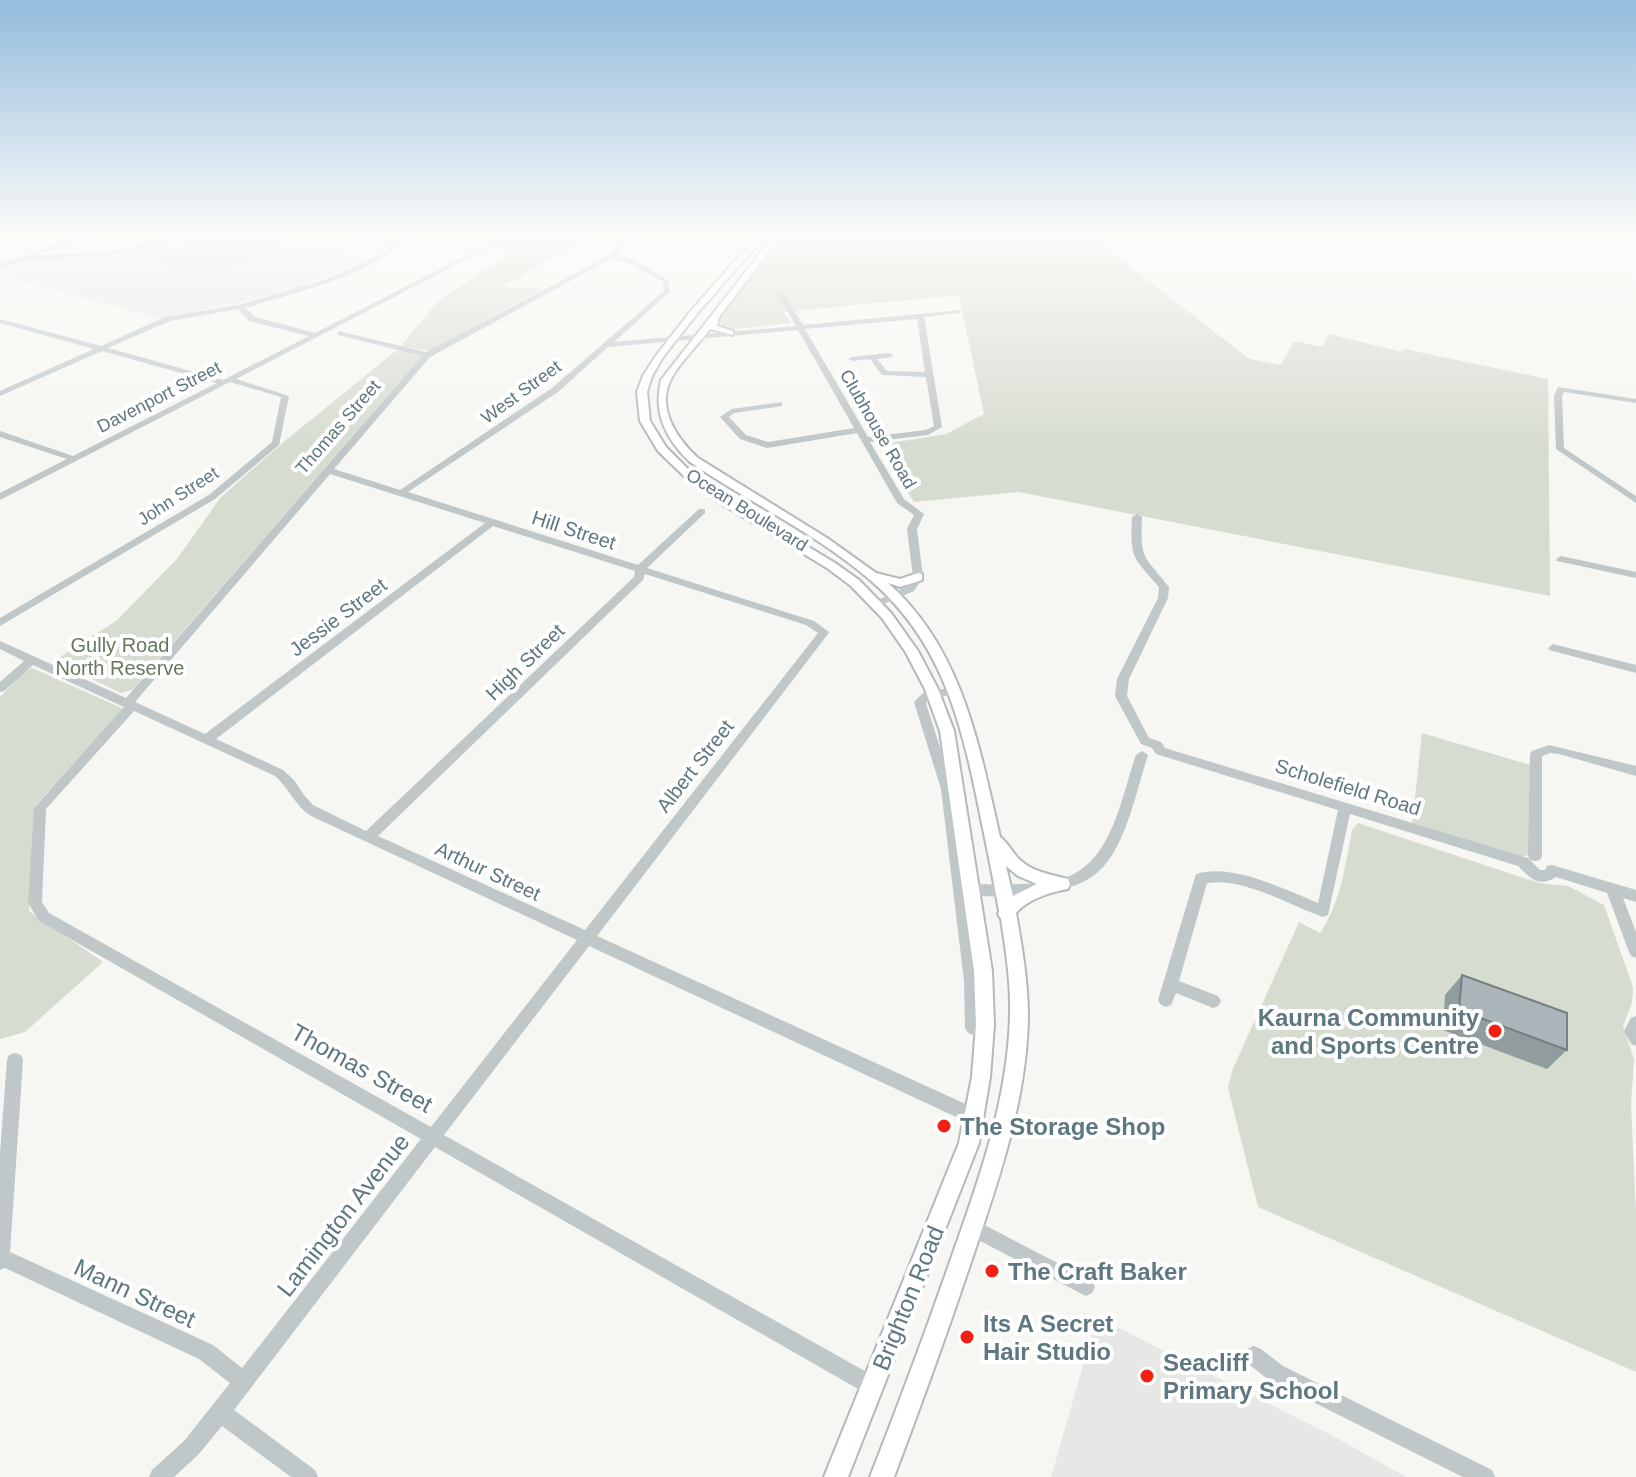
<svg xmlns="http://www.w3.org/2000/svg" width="1636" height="1477" font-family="Arial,sans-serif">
  <rect width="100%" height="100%" fill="#f6f6f2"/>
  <path fill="#e7e7e6" d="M198 238H279L370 258 290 291 162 319 0 276V268L21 260 120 255Z
    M1097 1317 1333 1436 1406 1477H1051Z"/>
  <path fill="#d7dcd1" d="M263 238 281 245C262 268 182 277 157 262 181 237 231 238 263 238Z
    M526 238H587L502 287 544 288 429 351 401 346 437 302 515 250 494 245 506 240Z
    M784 238H1094L1249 359 1281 365 1294 341 1322 347 1329 334 1402 352 1404 349 1548 379 1550 596 1019 492 914 502 878 445 946 434 984 414 959 295 784 312 791 323 734 329 722 327 719 320Z
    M397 350 422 356 132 690 121 693 54 661 116 621 177 559 221 497 286 440Z
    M32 668 124 709 35 806 29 911 103 962 25 1032 0 1039V697L22 673Z
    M1422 733 1530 765V854L1520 858 1412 824Z
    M1358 823 1539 883 1568 886 1604 905 1633 987 1632 1003 1623 1026 1634 1059 1631 1104 1636 1212V1372L1258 1207 1228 1088 1232 1071 1299 922 1320 933C1341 902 1345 866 1352 830Z"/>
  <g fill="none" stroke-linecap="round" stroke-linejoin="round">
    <g stroke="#b3babd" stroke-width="4">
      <path id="major" d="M755 238H763L696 315 663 357 652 376 647 392 650 421 666 447 693 474 728 498 835 563 859 580 891 613 918 651 938 689 954 731 992 971 994 1025 990 1077 979 1143 848 1477H824L959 1143 972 1077 976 1025 974 971 940 731 925 689 905 651 882 618 851 586 827 568 720 503 686 478 658 451 640 421 637 392 643 376 655 357 690 312Z
        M772 238H780L719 317 717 326 733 331V335L710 329C698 345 680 362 671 379 656 408 677 439 698 458L827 538 876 573 900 579 918 573 922 574V580L900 587 888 583C962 648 979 745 1000 837 1007 842 1011 850 1017 857 1031 872 1049 874 1068 879L1070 884 1068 889C1051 892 1028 899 1016 913 1022 947 1028 982 1028 1016 1027 1098 1000 1176 974 1253 949 1328 922 1403 894 1477H870C899 1403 927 1328 953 1253 980 1177 1008 1098 1010 1016 1011 984 1006 951 1001 919L998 914 999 911C993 877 986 843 979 809 961 720 941 640 869 579 815 533 749 502 690 462 666 439 653 414 661 380ZM1006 866 1018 876 1037 884 1013 896Z"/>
    </g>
    <path fill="#c0c7c9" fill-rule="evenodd" d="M0 238H4L0 240Z
      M79 238H88L38 255 99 253 179 238H191L99 257 25 260 0 268V264Z
      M356 238H368L395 243 401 238H408C365 278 300 291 245 308L255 317 315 333 501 238H508L236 379 289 396 279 445 215 499 0 626V618L209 495 272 442 281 397 230 382 0 500V493L67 459 0 437V431L73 456 217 383 102 351 0 396V391L94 349 0 323V319L101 346 165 317 239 305 327 279 382 254 391 246ZM238 309 249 321 309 336 223 380 108 348 170 321Z
      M626 238H632L615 256 631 259 668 280 670 292 614 342 796 326 778 294 781 292 784 294 803 325 961 310V312L959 313 924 317 942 427 928 435 870 442 904 499 924 514 917 529 923 577 914 591 881 605H873L872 603 906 587 913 577 907 529 914 515 897 503 857 433 767 448 740 439 720 417 732 409 782 402V406L734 413 729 417 746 435 768 442 854 428 798 330 608 347 558 392 408 492 638 565 699 509H705V513L647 568 814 621 829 632 828 634 597 936 981 1111 983 1117 981 1123 975 1125 969 1123 589 946 444 1135 879 1379 882 1386 879 1393 872 1396 865 1393 435 1147 234 1410 315 1470 318 1477H291L222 1426 198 1455 174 1477H149L152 1470 184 1441 230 1383 199 1359 5 1268 0 1270V1153L7 1060 9 1055 15 1053 21 1055 23 1060 10 1252 213 1345 242 1368 421 1139 39 921 28 903 34 808 124 707 33 665 4 691 0 692V682L24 661 0 649V641L126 698 422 356 338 335V331L426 352 608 256ZM611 259 627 262 663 282 664 291 552 388 400 490 334 469 430 357ZM917 319 925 372 887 371 877 359 892 357 893 355 889 353 852 357 848 359 852 361 870 359 882 375H885L926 377 934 426 926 430 868 437 805 329ZM330 474 485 523 205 734 135 702ZM493 526 635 571 634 577 366 831 313 805 304 795 294 780 283 770 216 739ZM645 574 806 625 818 633 585 930 378 836 643 580ZM134 711 275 776C289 788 295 806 311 816L577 940 431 1127 49 913 42 902 46 809Z
      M1558 387 1636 399V403L1564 392 1562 396 1564 448 1636 496V503L1556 449 1554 396Z
      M1137 514 1142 517C1140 561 1144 555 1169 587L1168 598 1129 679 1127 696 1149 738 1161 742 1165 748 1528 858 1540 870H1545L1547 866 1552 865 1636 890V902L1623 898 1636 932V958L1631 956 1629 952 1607 893 1556 877C1539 888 1530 878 1518 866L1350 814 1328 915 1323 917C1289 905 1243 877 1207 883L1179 981 1218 996 1221 1001 1218 1006 1213 1008 1176 993 1171 1005 1166 1007 1161 1005 1158 1000 1196 874C1233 863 1283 889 1318 903L1338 810 1156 754 1152 748 1141 744 1115 696 1117 679 1158 598 1159 587C1133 557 1130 559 1132 517Z
      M1561 556 1636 572V578L1557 561 1556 559Z
      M1553 644 1636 665V673L1549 650 1548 648Z
      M955 687 961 691 959 694 931 698 926 703 953 789 966 886 971 884C1000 884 1029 886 1058 880 1112 867 1120 800 1136 755L1142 751 1148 755C1136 791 1125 854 1093 876 1074 889 1050 893 1028 895 1009 896 986 898 967 894L978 981 981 1028 978 1033 973 1035 968 1033 965 1028 964 981 941 789 914 702 924 692Z
      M1549 745 1636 766V776L1559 754 1550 753 1542 756V856L1540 860 1535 861 1530 860 1528 856 1530 754 1532 751Z
      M1636 1016V1046L1631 1044 1624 1031 1631 1018Z
      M973 1219 1092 1281 1095 1287 1092 1293 1086 1296 1080 1293 967 1234 964 1228 967 1222Z
      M1254 1346 1261 1349 1283 1366 1492 1470 1495 1477H1463L1269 1380 1247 1363 1244 1356 1247 1349Z"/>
    <use href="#major" fill="#fff" fill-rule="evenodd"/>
  </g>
  <path fill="#919c9f" d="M1462 975 1567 1050 1547 1069 1443 1030 1445 995Z"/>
  <path fill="#a9b5b9" stroke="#767f82" stroke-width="2" d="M1462 975 1567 1013V1050L1459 1010Z"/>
  <linearGradient id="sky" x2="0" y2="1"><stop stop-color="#94bcdc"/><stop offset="0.53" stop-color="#fbfbf9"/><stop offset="1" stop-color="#fbfbf9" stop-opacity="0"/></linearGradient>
  <rect width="1636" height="445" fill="url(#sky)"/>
  <g fill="#f51e13" stroke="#fff" stroke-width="3">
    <circle cx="1495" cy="1031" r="8"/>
    <circle cx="944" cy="1126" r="8"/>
    <circle cx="992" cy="1271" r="8"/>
    <circle cx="967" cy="1337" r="8"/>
    <circle cx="1147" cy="1376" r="8"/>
  </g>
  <g text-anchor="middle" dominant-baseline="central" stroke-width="8" stroke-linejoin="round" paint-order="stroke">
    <g font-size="18" fill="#5e7881" stroke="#fff">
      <text transform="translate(521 392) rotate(-36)">West Street</text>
      <text transform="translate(159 397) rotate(-27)">Davenport Street</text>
      <text transform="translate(338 427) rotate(-49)">Thomas Street</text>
      <text transform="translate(878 429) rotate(60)">Clubhouse Road</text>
      <text transform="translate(178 496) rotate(-33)">John Street</text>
      <text transform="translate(747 510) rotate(32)">Ocean Boulevard</text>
    </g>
    <g font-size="20" fill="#5e7881" stroke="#fff">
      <text transform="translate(574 530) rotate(18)">Hill Street</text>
      <text transform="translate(338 617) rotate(-37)">Jessie Street</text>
      <text transform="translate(525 662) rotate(-44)">High Street</text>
      <text transform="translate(695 766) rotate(-52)">Albert Street</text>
      <text transform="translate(1348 787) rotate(17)">Scholefield Road</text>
      <text transform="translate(488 871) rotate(25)">Arthur Street</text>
    </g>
    <g font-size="20" fill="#67785d" stroke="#fff">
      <text x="120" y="645">Gully Road<tspan x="120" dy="23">North Reserve</tspan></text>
    </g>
    <g font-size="24" font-weight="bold" fill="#5e7881" stroke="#fff" text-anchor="start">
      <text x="1479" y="1017" text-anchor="end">Kaurna Community<tspan x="1479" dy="28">and Sports Centre</tspan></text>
      <text x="960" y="1126">The Storage Shop</text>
      <text x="1008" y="1271">The Craft Baker</text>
      <text x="983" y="1323">Its A Secret<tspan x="983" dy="28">Hair Studio</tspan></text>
      <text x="1163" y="1362">Seacliff<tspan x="1163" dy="28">Primary School</tspan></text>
    </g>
    <g font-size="24" fill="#5e7881" stroke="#fff">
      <text transform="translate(362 1068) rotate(29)">Thomas Street</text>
      <text transform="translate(343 1215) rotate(-52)">Lamington Avenue</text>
      <text transform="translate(135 1293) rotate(25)">Mann Street</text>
      <text transform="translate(908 1298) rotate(-68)">Brighton Road</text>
    </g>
  </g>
</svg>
